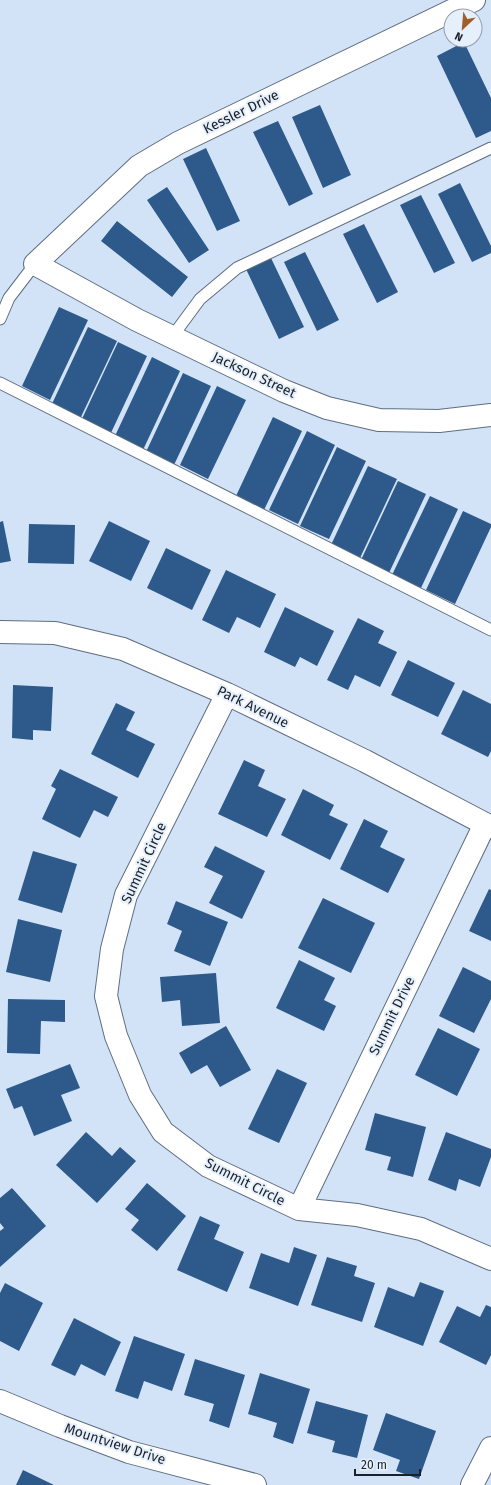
<svg xmlns="http://www.w3.org/2000/svg" width="491" height="1485" font-family="'Fira Sans',sans-serif">
  <rect width="100%" height="100%" fill="#d2e3f7"/>
  <path fill="#2d5a8a" d="M464 42 491 98V131L476 138 437 56Z
    M320 105 351 175 323 188 292 117Z
    M278 121 313 194 289 206 253 132Z
    M206 148 240 221 217 231 183 159Z
    M460 183 491 246V253L472 262 438 194Z
    M167 187 209 250 189 263 147 200Z
    M421 195 455 263 434 273 400 205Z
    M117 221 188 277 172 297 101 241Z
    M364 224 398 292 377 303 343 234Z
    M305 252 339 320 317 331 284 262Z
    M271 258 304 327 279 339 246 269Z
    M59 307 88 320 50 400 22 386Z
    M88 327 117 341 80 419 51 406Z
    M118 342 147 356 110 435 81 421Z
    M152 357 180 371 143 450 115 436Z
    M183 373 211 386 174 465 146 452Z
    M217 386 246 400 208 479 180 465Z
    M273 417 302 431 264 510 236 496Z
    M307 431 335 445 298 524 269 510Z
    M337 447 366 461 329 539 300 526Z
    M368 466 397 479 360 558 331 545Z
    M398 481 426 494 389 573 361 560Z
    M430 496 458 509 421 588 392 575Z
    M463 511 491 524V527L455 604 426 590Z
    M3 521 11 561 0 563V522Z
    M109 521 150 541 131 581 89 561Z
    M29 524 75 525 74 564 28 563Z
    M166 548 211 570 192 610 147 588Z
    M226 570 276 594 260 628 237 617 229 633 202 620Z
    M285 607 334 631 317 666 300 657 295 667 264 652Z
    M358 618 384 631 378 643 397 652 380 687 355 675 348 690 327 680Z
    M408 660 455 683 438 717 391 695Z
    M13 685 53 687 51 731 33 730V740L12 738Z
    M463 690 491 704V751L488 757 441 734Z
    M116 703 135 712 126 730 155 744 138 778 91 754Z
    M244 760 265 770 258 786 286 799 267 837 218 814Z
    M60 769 118 797 108 817 94 810 80 838 42 819 56 789 51 786Z
    M303 789 334 805 329 815 348 824 330 860 281 835Z
    M364 819 388 831 380 847 405 859 388 893 340 869Z
    M215 846 265 871 242 919 209 903 223 876 204 867Z
    M33 851 77 864 62 913 18 900Z
    M489 889 491 890V941L469 931Z
    M323 898 375 923 351 973 298 948Z
    M176 901 228 922 210 966 174 951 182 931 167 924Z
    M18 919 62 930 50 982 6 972Z
    M299 960 335 978 324 1000 336 1006 324 1031 276 1008Z
    M463 967 491 981V999L474 1033 439 1016Z
    M216 973 220 1023 182 1026 180 1000 162 1002 160 977Z
    M8 999 65 1000V1022L41 1021 40 1054 7 1053Z
    M226 1026 251 1070 220 1087 207 1065 191 1074 179 1053Z
    M438 1028 480 1049 457 1096 415 1075Z
    M70 1064 80 1088 61 1095 72 1121 34 1136 22 1106 14 1109 6 1089Z
    M277 1069 307 1083 279 1143 248 1129Z
    M375 1113 426 1127 413 1177 387 1170 391 1157 365 1150Z
    M86 1132 112 1156 120 1147 136 1161 97 1203 56 1165Z
    M446 1132 491 1149V1157L480 1187 459 1179 456 1191 428 1180Z
    M147 1183 186 1216 157 1251 131 1230 139 1220 125 1209Z
    M12 1188 46 1226 0 1267V1231L4 1228 0 1223V1198Z
    M200 1216 220 1225 214 1239 244 1252 227 1292 177 1270Z
    M294 1247 317 1255 298 1306 249 1288 261 1253 289 1263Z
    M327 1257 357 1266 354 1276 375 1283 362 1322 311 1305Z
    M420 1282 444 1291 423 1346 374 1327 388 1287 414 1297Z
    M5 1283 43 1303 19 1351 0 1341V1293Z
    M486 1305 491 1307V1355L486 1365 439 1342 457 1306 480 1317Z
    M74 1318 121 1342 105 1376 81 1364 75 1376 51 1365Z
    M134 1336 185 1354 172 1391 144 1381 138 1399 115 1391Z
    M195 1359 245 1375 229 1428 209 1421 214 1404 184 1395Z
    M260 1373 310 1389 293 1444 273 1437 277 1423 248 1414Z
    M316 1401 368 1415 357 1458 332 1452 335 1441 307 1433Z
    M386 1413 436 1431 419 1479 396 1471 400 1460 373 1450Z
    M23 1470 54 1485H16Z"/>
  <g fill="none" stroke-linecap="round" stroke-linejoin="round">
    <g stroke="#5f6e80" stroke-width="13">
      <path id="service" d="M0 319 9 298 35 264
        M172 337 200 299 237 268 491 148
        M0 383 491 630"/>
    </g>
    <g stroke="#5f6e80" stroke-width="24">
      <path id="minor" d="M474 0 178 143 139 166 35 264 137 320 284 391 327 408 379 420 439 421 491 415
        M0 632 55 633 123 649 227 694 365 761 491 827
        M227 694 126 895 112 949 106 996 116 1036 140 1095 163 1132 208 1166 299 1209 357 1215 421 1229 491 1259
        M299 1209 485 824
        M0 1401 60 1426 129 1452 255 1485
        M472 1485 491 1448"/>
    </g>
    <use href="#service" stroke="#fff" stroke-width="11"/>
    <use href="#minor" stroke="#fff" stroke-width="22"/>
  </g>
  <g text-anchor="middle" dominant-baseline="central" stroke-width="4" stroke-linejoin="round" paint-order="stroke">
    <g font-size="14" fill="#1b2128" stroke="#e5f0fc">
      <text transform="translate(241 112) rotate(-26)">Kessler Drive</text>
      <text transform="translate(254 375) rotate(25)">Jackson Street</text>
      <text transform="translate(253 707) rotate(26)">Park Avenue</text>
      <text transform="translate(144 863) rotate(-65)">Summit Circle</text>
      <text transform="translate(392 1016) rotate(-64)">Summit Drive</text>
      <text transform="translate(245 1182) rotate(27)">Summit Circle</text>
      <text transform="translate(115 1444) rotate(18)">Mountview Drive</text>
    </g>
  </g>
  <g transform="translate(463 28) rotate(206)"><circle r="19" fill="#e5f0fc" stroke="#949da7"/>
  <path d="M0-3L7 15L0 10L-7 15Z" fill="#9f5e2a"/>
  <text y="-6" font-size="11" font-weight="bold" text-anchor="middle" fill="#1b2128">N</text>
  </g>
  <path d="M355 1469v6h65v-6" fill="none" stroke="#1b2128" stroke-width="2"/>
  <text x="361" y="1469" font-size="12" fill="#1b2128" stroke="#e5f0fc" stroke-width="3" paint-order="stroke">20 m</text>
</svg>
